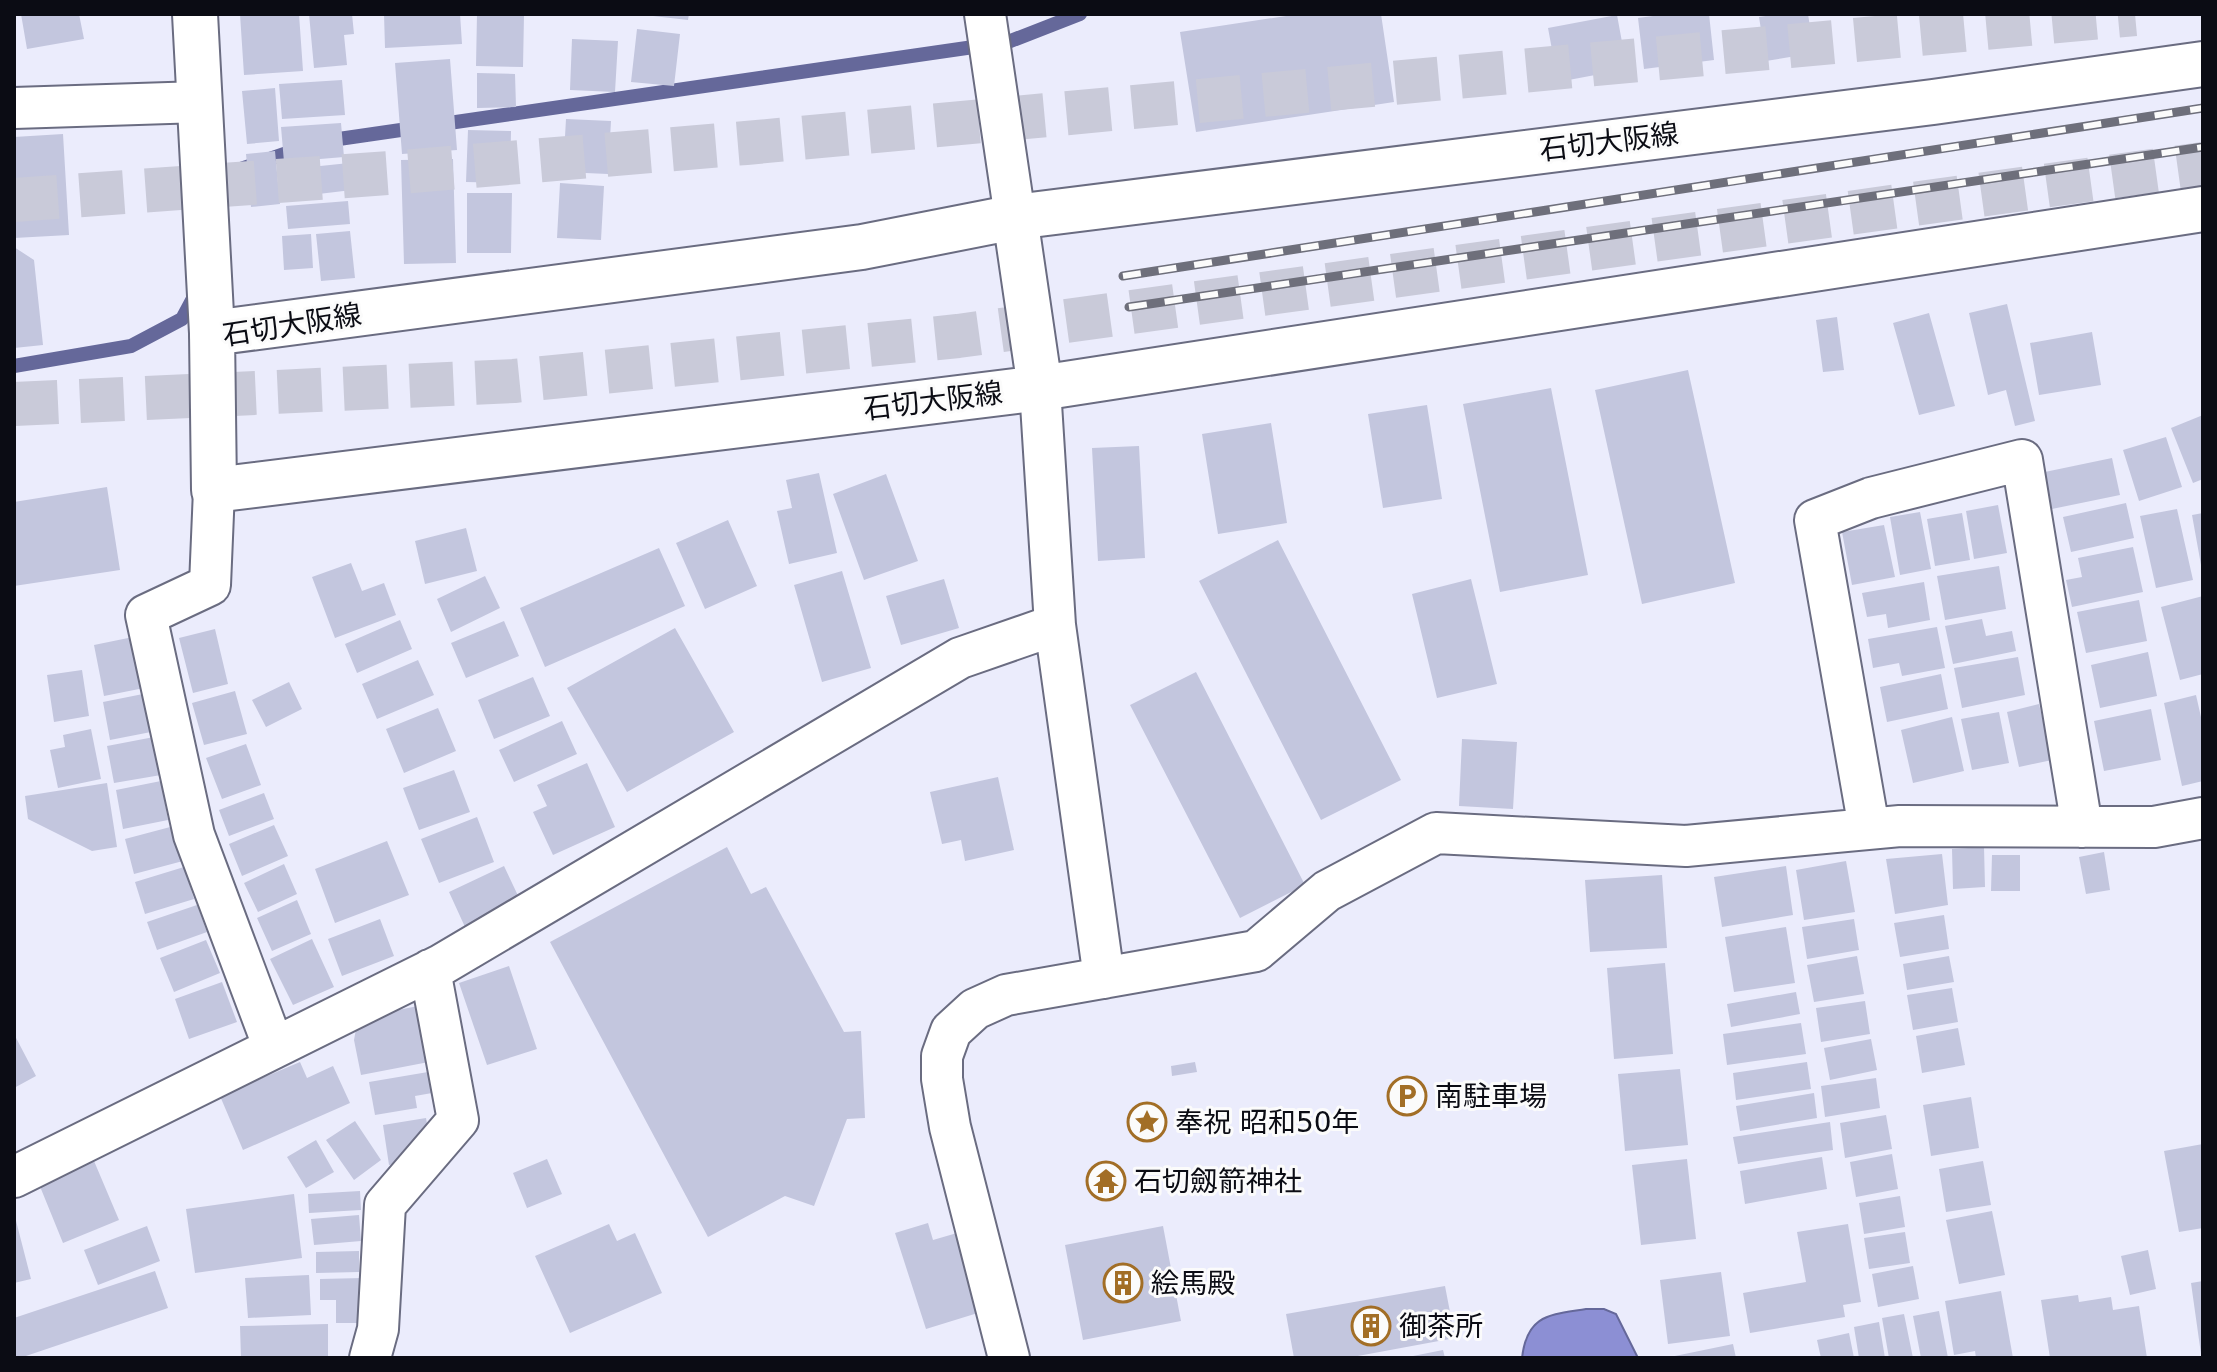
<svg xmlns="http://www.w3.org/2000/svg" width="2217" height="1372" font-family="'DejaVu Sans','Noto Sans JP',sans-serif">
  <rect width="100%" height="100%" fill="#ebecfc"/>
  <path fill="#8c8fd4" stroke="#65689a" stroke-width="2" d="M1586 1309H1604L1616 1314 1638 1358H1522C1527 1314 1550 1315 1586 1309Z"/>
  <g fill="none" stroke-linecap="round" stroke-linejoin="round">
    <path stroke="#65689a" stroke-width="14" d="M325 141 1008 42 1080 14
      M218 198 229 173 301 148
      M14 366 131 346 182 319 197 291"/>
  </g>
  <path fill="#c3c6de" d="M21 14H79L84 39 27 49Z
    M240 14H299L303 71 244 75Z
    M309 14H352L354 34 344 35 347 65 314 68Z
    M384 14H460L462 44 385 48Z
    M477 14 524 15 523 67 476 66Z
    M653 14H689L688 20 653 16Z
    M1299 14H1381L1394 102 1196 132 1180 32Z
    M1668 14H1709L1714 60 1644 69 1638 18Z
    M1779 14H1808L1814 53 1766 61 1759 17Z
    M1617 15 1627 69 1558 82 1548 28Z
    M637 29 680 34 674 86 631 82Z
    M572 39 618 41 615 92 570 90Z
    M450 59 457 150 402 154 395 63Z
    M477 73 515 74 516 107 477 108Z
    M342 80 345 115 282 119 279 84Z
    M275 88 279 141 247 144 242 91Z
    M566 119 611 121 608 174 563 172Z
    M341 123 344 157 284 162 281 127Z
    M468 130 511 131 510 183 466 182Z
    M63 134 69 235 14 238V137Z
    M275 151 280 204 251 207 246 154Z
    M453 159 456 263 404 264 401 160Z
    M349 163 352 190 285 198 282 170Z
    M560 183 604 186 601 240 557 238Z
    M467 193H512L511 253H467Z
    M348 201 350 224 288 229 286 206Z
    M350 231 355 278 321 281 316 234Z
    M311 234 313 268 284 270 282 236Z
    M14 247 34 260 43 345 14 348Z
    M2007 304 2035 421 2015 426 2006 390 1988 395 1969 313Z
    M1929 313 1955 406 1919 415 1893 323Z
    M1837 317 1844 370 1823 372 1816 320Z
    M2092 332 2101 385 2039 395 2030 343Z
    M1688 370 1735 583 1642 604 1595 390Z
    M1551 388 1588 575 1500 592 1463 404Z
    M1427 405 1442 499 1383 508 1368 414Z
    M2203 415V479L2193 483 2171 428Z
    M1271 423 1287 523 1218 534 1202 434Z
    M2166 437 2182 487 2139 501 2123 450Z
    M1139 446 1145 558 1098 561 1092 448Z
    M2112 458 2120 495 2047 510 2040 473Z
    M819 473 837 553 789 564 777 511 792 508 786 480Z
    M886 474 918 561 864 580 833 494Z
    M107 487 120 570 14 586V502Z
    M2126 503 2134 538 2071 552 2063 517Z
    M1998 505 2007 553 1974 559 1966 511Z
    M2177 509 2193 580 2156 588 2140 516Z
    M1920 512 1931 569 1900 575 1890 517Z
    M1962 513 1970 560 1935 566 1927 519Z
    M2203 513V565H2201L2192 515Z
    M728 520 757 586 705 609 676 543Z
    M1884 525 1895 577 1852 585 1842 532Z
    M466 528 477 571 425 584 415 541Z
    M1278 540 1401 780 1321 820 1199 581Z
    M2133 547 2143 592 2072 607 2066 580 2082 577 2078 558Z
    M659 548 685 606 545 667 520 608Z
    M351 563 362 591 384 583 396 615 335 638 312 577Z
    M1999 566 2006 609 1945 620 1937 576Z
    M842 571 871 668 822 682 794 585Z
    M485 576 500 608 451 632 437 599Z
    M944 579 959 628 901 645 886 596Z
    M1471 579 1497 684 1437 698 1412 594Z
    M1924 582 1930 620 1888 628 1886 614 1867 617 1862 593Z
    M2203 596V674L2180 680 2161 607Z
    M2139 600 2147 641 2086 653 2077 612Z
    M1982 619 1986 636 2012 631 2016 651 1953 664 1945 626Z
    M400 620 412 649 357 673 345 644Z
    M504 621 519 656 466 678 451 643Z
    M1937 627 1945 668 1902 676 1899 663 1873 668 1868 639Z
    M675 628 734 732 627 792 567 688Z
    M215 629 228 684 193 693 179 638Z
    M133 637 144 688 104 696 94 645Z
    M2148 652 2157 696 2100 708 2091 665Z
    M2018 657 2025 695 1962 708 1954 668Z
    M418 660 434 695 377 719 362 684Z
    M82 670 89 716 54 722 47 675Z
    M1196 672 1305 885 1240 918 1130 705Z
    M1941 674 1948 709 1887 722 1880 687Z
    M533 677 550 716 494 739 478 700Z
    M289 682 302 709 266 727 252 700Z
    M235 691 247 734 204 745 192 703Z
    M143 694 151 732 110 740 103 702Z
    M2196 695 2203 726V781L2182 786 2164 703Z
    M2039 704 2052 760 2019 767 2007 712Z
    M438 708 456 751 404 773 386 729Z
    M2151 709 2161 760 2104 771 2094 721Z
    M1999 712 2009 763 1972 770 1961 719Z
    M1952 717 1964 771 1913 783 1901 730Z
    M562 721 577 754 514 782 499 750Z
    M91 729 101 779 58 788 50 750 65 747 63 735Z
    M154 737 161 775 114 783 107 746Z
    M1462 739 1517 742 1513 809 1459 806Z
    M246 744 261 785 222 799 206 758Z
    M587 763 615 827 553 855 533 812 547 806 537 785Z
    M454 770 470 812 419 830 403 788Z
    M998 777 1014 850 965 861 961 840 942 844 930 792Z
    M161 781 168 820 123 829 116 790Z
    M107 783 117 847 92 851 28 819 25 796Z
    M264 793 274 819 229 836 219 810Z
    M477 817 494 862 439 883 421 839Z
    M274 825 288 856 242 876 229 844Z
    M174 826 183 861 134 874 125 839Z
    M387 841 409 895 335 923 315 869Z
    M727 847 751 894 766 887 844 1032 861 1031 865 1118 847 1119 814 1206 785 1196 708 1237 550 942Z
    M1984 847 1985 887 1953 889 1952 849Z
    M2104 852 2110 890 2086 894 2079 857Z
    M1942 854 1948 905 1895 914 1886 859Z
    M1992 855H2020V891H1991Z
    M1846 861 1855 912 1804 920 1796 870Z
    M284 864 297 894 258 912 244 883Z
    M504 866 521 902 465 927 449 892Z
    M1786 866 1793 915 1722 927 1714 877Z
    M184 867 194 899 145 914 135 882Z
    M1662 875 1667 948 1590 952 1585 880Z
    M297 900 311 934 272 951 257 918Z
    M197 905 207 932 157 950 147 922Z
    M1944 915 1949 949 1900 957 1894 923Z
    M380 919 394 956 342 976 328 939Z
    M1854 919 1859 950 1807 959 1802 927Z
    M1786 927 1795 983 1734 992 1725 937Z
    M312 939 334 987 293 1005 270 959Z
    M206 940 220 973 174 992 160 958Z
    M1857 956 1864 994 1814 1002 1807 965Z
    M1949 956 1954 982 1907 990 1903 964Z
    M1665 963 1673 1054 1614 1059 1607 968Z
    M509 966 537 1049 487 1065 459 983Z
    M222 982 237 1022 189 1039 175 999Z
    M1952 988 1958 1022 1913 1030 1907 995Z
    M1796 992 1800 1014 1731 1027 1727 1004Z
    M1865 1001 1870 1034 1821 1042 1816 1008Z
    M423 1005 434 1061 361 1075 354 1040 358 1018Z
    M1801 1023 1806 1054 1727 1065 1723 1034Z
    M1958 1028 1965 1065 1922 1073 1916 1036Z
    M14 1034 36 1076 14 1088Z
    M1871 1039 1877 1070 1830 1080 1824 1048Z
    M300 1062 307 1078 333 1066 350 1103 243 1150 220 1096Z
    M1195 1062 1197 1072 1172 1076 1171 1066Z
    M1807 1062 1811 1089 1736 1100 1733 1073Z
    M1680 1069 1688 1145 1625 1151 1618 1074Z
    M428 1072 432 1093 415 1096 417 1108 375 1115 369 1082Z
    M1876 1078 1880 1108 1825 1117 1821 1086Z
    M1814 1093 1817 1118 1740 1131 1736 1106Z
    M1971 1097 1979 1148 1931 1156 1923 1105Z
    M1886 1115 1892 1149 1845 1158 1840 1123Z
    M426 1118 430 1141 414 1160 389 1165 383 1125Z
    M355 1121 381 1160 354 1180 326 1140Z
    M1830 1122 1833 1150 1738 1164 1733 1137Z
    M316 1140 334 1172 306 1188 287 1157Z
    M2203 1144V1228L2179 1232 2164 1151Z
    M1892 1154 1898 1189 1856 1197 1850 1162Z
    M1822 1157 1827 1189 1745 1204 1740 1171Z
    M547 1159 562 1194 527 1208 513 1173Z
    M1687 1159 1696 1239 1641 1245 1632 1165Z
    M94 1161 119 1220 63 1243 39 1184Z
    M1983 1161 1991 1205 1946 1212 1939 1169Z
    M360 1191 361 1210 309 1213 308 1194Z
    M294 1194 302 1258 195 1273 186 1209Z
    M1900 1196 1905 1227 1864 1234 1859 1203Z
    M1992 1211 2005 1275 1959 1284 1946 1220Z
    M14 1213 31 1279 14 1283Z
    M359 1215 361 1241 314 1245 311 1219Z
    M928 1223 933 1240 957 1233 981 1312 926 1329 895 1233Z
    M609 1224 617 1241 635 1233 662 1293 570 1333 535 1256Z
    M1848 1224 1861 1302 1843 1305 1845 1317 1750 1333 1743 1293 1806 1282 1797 1232Z
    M147 1226 160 1261 98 1285 84 1250Z
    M1163 1226 1181 1321 1083 1340 1065 1245Z
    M1905 1232 1910 1263 1869 1269 1864 1238Z
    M2148 1250 2156 1289 2130 1295 2121 1256Z
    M359 1251V1272L316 1273V1252Z
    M1913 1266 1919 1299 1878 1307 1872 1274Z
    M155 1271 168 1308 20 1358H14V1318Z
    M1721 1272 1730 1336 1668 1344 1660 1280Z
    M309 1275 311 1315 248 1318 245 1278Z
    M363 1278V1323H336V1300H320V1279Z
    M2203 1281V1354H2201L2191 1283Z
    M1445 1286 1455 1338 1347 1358H1294L1286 1314Z
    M2001 1291 2013 1358H1976L1975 1351 1954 1355 1945 1301Z
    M2078 1295 2079 1302 2111 1297 2113 1310 2139 1306 2147 1358H2050L2041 1300Z
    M1939 1311 1948 1358H1921L1913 1316Z
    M1904 1314 1913 1358H1889L1882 1318Z
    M1879 1322 1885 1358H1859L1854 1327Z
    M328 1324V1358H241L240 1326Z
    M1849 1333 1854 1358H1821L1817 1340Z
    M1733 1344 1736 1358H1670V1357Z
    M1443 1350 1445 1358H1408V1357Z"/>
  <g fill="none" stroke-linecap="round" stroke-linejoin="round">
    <path stroke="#c9cad9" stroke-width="44" stroke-dasharray="44 22" stroke-linecap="butt" d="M14 200 389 173 746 143 2135 14
      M14 404 514 381 958 336 2203 164"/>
    <g stroke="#6a6c81" stroke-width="44">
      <path id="minor" d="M985 14 1015 217
        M14 108 200 102
        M1040 388 1055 625 1104 978
        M214 490 210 585 146 615 194 835 274 1048
        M1869 828 1815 520 1871 498 2022 460 2082 827
        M14 1177 441 965 960 658 1055 625
        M370 1358 378 1329 385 1205 458 1120 430 970
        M1009 1358 950 1127 942 1079V1056L951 1031 975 1009 1006 995 1256 951 1327 891 1436 833 1686 846 1900 826 2154 827 2203 818"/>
    </g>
    <g stroke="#6a6c81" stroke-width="48">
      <path id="tertiary" d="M195 14 212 333"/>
    </g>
    <g stroke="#6a6c81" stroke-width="48">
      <path id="secondary" d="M2203 64 1933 102 1015 217 862 247 212 333 214 490 1040 388 2203 209
        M1015 217 1040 388"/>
    </g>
    <use href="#minor" stroke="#fff" stroke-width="40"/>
    <use href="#tertiary" stroke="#fff" stroke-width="44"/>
    <use href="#secondary" stroke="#fff" stroke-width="44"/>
    <g stroke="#6e6f7b" stroke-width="9">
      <path id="rail" d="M1123 276 2203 108
        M1129 307 2203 147"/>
    </g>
    <use href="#rail" stroke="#fbfbfb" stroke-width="6" stroke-dasharray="18" stroke-linecap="butt"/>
  </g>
  <defs>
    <g id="parking-ring" transform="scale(2)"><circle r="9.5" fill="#fbfbfb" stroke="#a26e26" stroke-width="1.5"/><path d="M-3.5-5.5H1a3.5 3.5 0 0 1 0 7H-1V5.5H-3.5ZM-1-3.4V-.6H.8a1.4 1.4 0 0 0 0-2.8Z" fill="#a26e26"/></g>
    <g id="sight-ring" transform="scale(2)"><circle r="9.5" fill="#fbfbfb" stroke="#a26e26" stroke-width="1.5"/><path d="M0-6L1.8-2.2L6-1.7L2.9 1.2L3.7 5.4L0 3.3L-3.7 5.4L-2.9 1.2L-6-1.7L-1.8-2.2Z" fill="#a26e26"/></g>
    <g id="temple-ring" transform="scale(2)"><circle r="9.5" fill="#fbfbfb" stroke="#a26e26" stroke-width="1.5"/><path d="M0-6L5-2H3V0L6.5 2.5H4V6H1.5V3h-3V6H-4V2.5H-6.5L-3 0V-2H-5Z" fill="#a26e26"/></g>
    <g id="building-ring" transform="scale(2)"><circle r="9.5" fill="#fbfbfb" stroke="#a26e26" stroke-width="1.5"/><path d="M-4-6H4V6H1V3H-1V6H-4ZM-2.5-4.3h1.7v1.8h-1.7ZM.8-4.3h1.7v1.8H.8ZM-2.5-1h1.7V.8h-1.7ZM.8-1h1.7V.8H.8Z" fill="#a26e26"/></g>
  </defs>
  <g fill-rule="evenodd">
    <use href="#parking-ring" x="1407" y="1096"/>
    <use href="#sight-ring" x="1147" y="1122"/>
    <use href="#temple-ring" x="1106" y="1181"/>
    <use href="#building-ring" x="1123" y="1283"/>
    <use href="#building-ring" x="1371" y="1326"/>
  </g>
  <g text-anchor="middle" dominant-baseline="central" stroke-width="6" stroke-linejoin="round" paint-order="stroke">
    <g font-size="28" fill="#0b0c14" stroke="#fbfbfb">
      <text transform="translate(1609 142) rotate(-7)">石切大阪線</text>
      <text transform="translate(292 325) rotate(-9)">石切大阪線</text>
      <text transform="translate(933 401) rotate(-7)">石切大阪線</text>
    </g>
    <g font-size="28" fill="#0b0c14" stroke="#fbfbfb" text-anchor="start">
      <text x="1435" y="1096">南駐車場</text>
      <text x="1175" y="1122">奉祝 昭和50年</text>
      <text x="1134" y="1181">石切劔箭神社</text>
      <text x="1151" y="1283">絵馬殿</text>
      <text x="1399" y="1326">御茶所</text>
    </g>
  </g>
  <rect width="2217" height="1372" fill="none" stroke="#0b0c14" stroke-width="32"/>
</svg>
